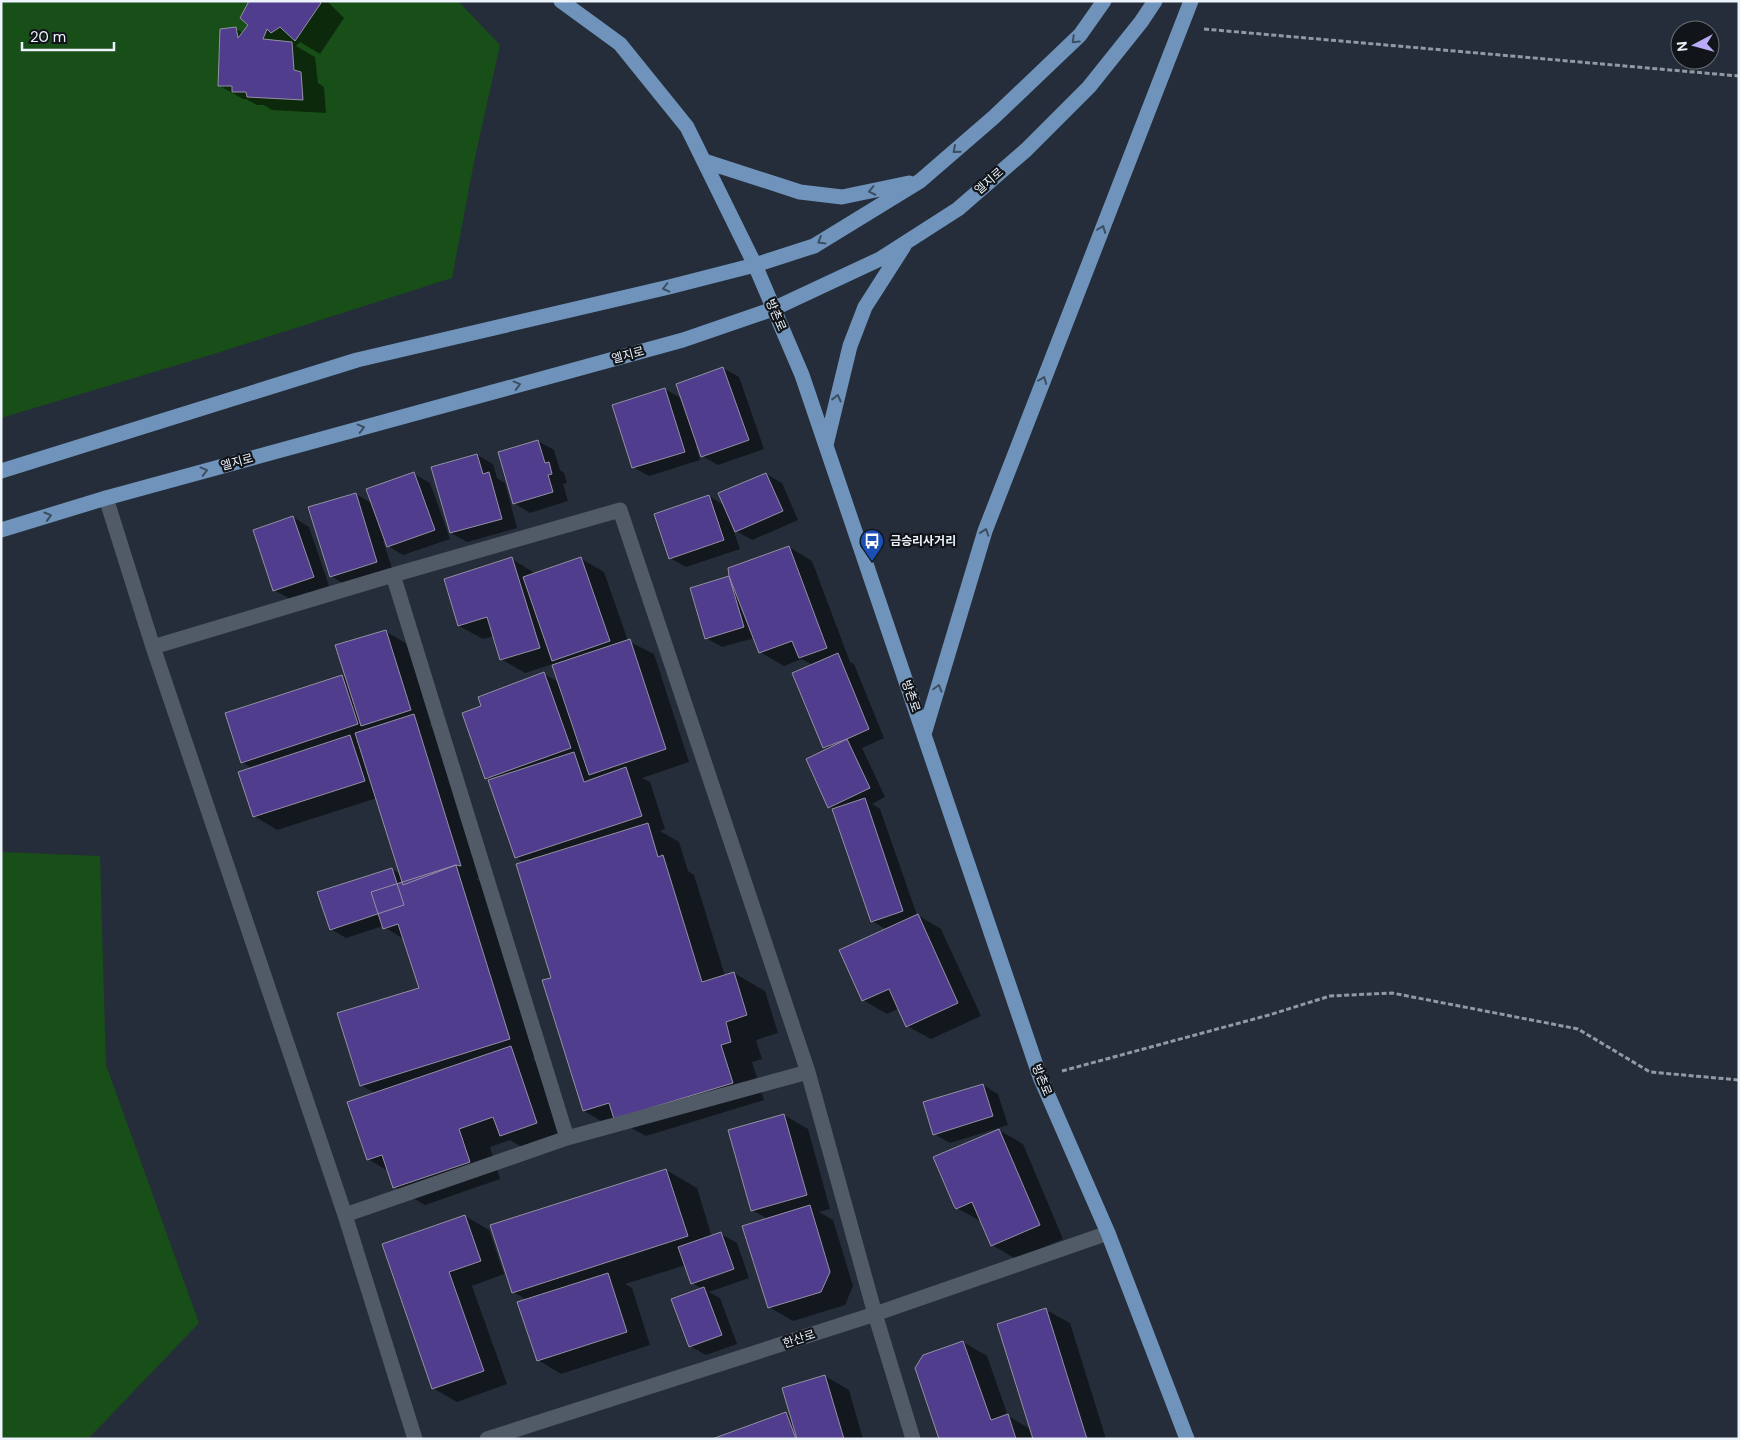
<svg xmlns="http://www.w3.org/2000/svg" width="1740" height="1440" font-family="'DM Sans','Noto Sans KR',sans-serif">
  <rect width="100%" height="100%" fill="#242d39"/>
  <path fill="#184e18" d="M1 1H458L500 45 474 162 452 278 217 353 1 418Z
    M1 852 100 856 106 1065 199 1323 88 1439H1Z"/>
  <path fill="#0007" d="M250 1H327L344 18 320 54 300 42 296 46 315 57 318 83 324 87 326 113 272 110 264 105H257L246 99H243L220 86 236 29 243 33 250 24Z
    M723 368 739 377 764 449 718 465 702 456 698 445 696 446 700 460 649 476 633 467 665 389 682 399Z
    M538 441 554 450 560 470 564 473 567 483 563 484 568 501 530 513 514 503Z
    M477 455 493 464 497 478 505 483 517 528 467 542 451 533Z
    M414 474 430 483 450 539 403 555 388 546 385 540 383 541 393 571 346 585 331 576 356 494 373 504Z
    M766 474 782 483 798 520 752 540 733 529 740 549 686 567 670 558 709 496 725 506Z
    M293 517 309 527 329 586 290 599 274 590Z
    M789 547 812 561 850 662 854 664 884 738 862 748 885 797 872 804 880 809 917 915 941 929 981 1016 931 1039 907 1026 900 1008 887 1014 863 1000 841 951 887 930 872 921 833 809 829 807 828 750 824 747 813 665 802 659 784 666 760 652 754 638 722 647 706 638 729 578 732 579Z
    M580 558 604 572 628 641 654 654 689 762 642 778 650 782 665 829 660 831 679 842 688 871 694 875 725 976 734 973 765 991 778 1033 756 1040 762 1059 752 1062 764 1100 646 1136 626 1125 615 1129 584 1111 525 863 516 857 489 780 486 778 482 706 544 674 560 683 553 664 525 673 501 659 494 636 483 639 459 626 512 559 536 574Z
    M385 631 409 645 434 723 429 725 437 729 484 879 475 878 487 885 541 1056 532 1059 542 1065 568 1141 532 1153 510 1140 490 1147 500 1179 425 1205 394 1187 388 1171 368 1159 376 1094 361 1085 420 988 405 940 383 926 346 938 331 929 391 869 401 874 377 798 277 830 254 816 252 768 242 762 342 676 347 679Z
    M983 1085 998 1094 1008 1125 950 1143 934 1134Z
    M784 1115 808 1129 830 1209 819 1212 833 1220 853 1286 845 1305 793 1321 769 1307 768 1219 752 1210Z
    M999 1130 1023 1144 1063 1239 1016 1259 992 1245 980 1221 957 1208Z
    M666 1170 697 1188 712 1237 721 1234 737 1243 749 1278 709 1292 720 1298 737 1344 706 1355 690 1346 703 1289 692 1283 686 1265 625 1284 632 1288 650 1345 561 1374 538 1360 527 1300 513 1292Z
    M465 1216 489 1230 504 1274 472 1286 507 1384 457 1402 433 1388 383 1245Z
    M1046 1310 1070 1323 1106 1439H941L963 1342 987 1356 1008 1416 1032 1430Z
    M825 1376 849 1390 863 1439H715L786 1413 792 1416Z"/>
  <path fill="#513d8e" stroke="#9391a2" d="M249 1H319L321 3 295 41 280 27 271 33 267 29 263 39 292 42 294 70 301 72 303 100 247 97 246 92H232V86H218L220 29 236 27 238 38 248 25 240 18Z
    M723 367 749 440 701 457 676 384Z
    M665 388 685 452 632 468 612 405Z
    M538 440 545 463 549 462 552 474 548 475 553 492 513 504 498 452Z
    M477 454 483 474 489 472 502 519 450 533 431 467Z
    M414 472 435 530 387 547 366 489Z
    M766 473 783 511 735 532 718 493Z
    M356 493 377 562 330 577 308 507Z
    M709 495 724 540 669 559 654 514Z
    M293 516 314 577 273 591 253 530Z
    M789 546 827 648 799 658 792 641 759 653 729 576 728 568Z
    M512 557 540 648 500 660 487 617 458 626 444 579Z
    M581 557 610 641 552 661 523 577Z
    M729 576 744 627 705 639 690 588Z
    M386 630 411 710 361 726 335 645Z
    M630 639 666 749 589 775 552 665Z
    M838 653 869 729 847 739 823 748 792 673Z
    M544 672 571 748 485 779 462 713 481 706 478 697Z
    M342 675 358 724 241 763 225 713Z
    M414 714 461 866 456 865 403 885 355 733Z
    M350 735 365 781 253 817 238 772Z
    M847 739 870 788 828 808 806 759Z
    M574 752 584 782 626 767 642 816 515 858 488 780Z
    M865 798 903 911 871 922 832 809Z
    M648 823 658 857 663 855 702 982 734 972 747 1015 726 1022 731 1042 721 1045 733 1083 614 1119 609 1103 583 1111 542 980 551 978 516 864Z
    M456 865 510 1039 360 1086 337 1013 419 988 398 924 383 929 371 892Z
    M392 868 404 905 330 930 317 892Z
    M918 914 958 1003 906 1027 889 989 862 1001 839 950Z
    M511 1046 537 1123 500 1136 493 1117 459 1129 470 1162 393 1188 382 1155 367 1160 347 1102Z
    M983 1084 993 1116 933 1135 923 1102Z
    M784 1114 807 1195 751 1211 728 1130Z
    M999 1129 1040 1225 991 1246 972 1202 956 1209 954 1206 933 1157Z
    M666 1169 688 1236 512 1293 490 1225Z
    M810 1205 830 1272 821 1292 768 1308 742 1226Z
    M465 1215 481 1261 449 1272 484 1371 432 1389 382 1244Z
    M721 1232 734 1269 691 1284 678 1247Z
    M608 1273 627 1332 537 1361 517 1302Z
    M704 1287 722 1335 689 1347 671 1299Z
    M1046 1308 1087 1439H1033L997 1324Z
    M963 1341 991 1420 1008 1414 1016 1439H939L915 1368 923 1355Z
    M825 1375 844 1439H797L782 1388Z
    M786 1412 796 1439H712Z"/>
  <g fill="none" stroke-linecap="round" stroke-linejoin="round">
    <path stroke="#9199a2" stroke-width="3" stroke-dasharray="5 2.5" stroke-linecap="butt" d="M1204 29 1739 76
      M1062 1071 1269 1015 1330 996 1392 993 1578 1029 1650 1072 1739 1080"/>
    <path stroke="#515b68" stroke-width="15" d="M106 498 153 647 345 1215 415 1439
      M393 575 567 1138
      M153 647 393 575 620 510 808 1072 875 1314 913 1439
      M345 1215 567 1138 808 1072
      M487 1439 875 1314 1108 1233"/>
    <path stroke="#6f93ba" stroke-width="15" d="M561 1 620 44 687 127 755 265 802 375 1040 1077 1108 1233 1187 1439
      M704 161 800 192 842 197 909 183
      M826 445 850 346 865 307 904 246
      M1 471 357 360 669 287 755 265 814 246 920 181 994 117 1080 35 1104 1
      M1 530 106 498 683 340 773 309 880 259 958 209 1026 150 1089 87 1141 22 1155 1
      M924 734 985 531 1191 1"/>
  </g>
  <defs><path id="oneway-chevron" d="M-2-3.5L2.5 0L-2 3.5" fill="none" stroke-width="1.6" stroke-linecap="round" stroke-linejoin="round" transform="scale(1.25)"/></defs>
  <g stroke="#3b4e62">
    <use href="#oneway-chevron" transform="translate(1075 40) rotate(136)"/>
    <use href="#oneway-chevron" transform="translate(956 150) rotate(139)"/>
    <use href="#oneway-chevron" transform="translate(872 191) rotate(168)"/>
    <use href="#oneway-chevron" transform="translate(1102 229) rotate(-69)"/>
    <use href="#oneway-chevron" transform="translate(821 241) rotate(149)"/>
    <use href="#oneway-chevron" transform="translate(666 288) rotate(166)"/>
    <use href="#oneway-chevron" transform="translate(1043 380) rotate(-69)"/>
    <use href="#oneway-chevron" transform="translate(517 385) rotate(-15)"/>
    <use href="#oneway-chevron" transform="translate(837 398) rotate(-76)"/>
    <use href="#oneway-chevron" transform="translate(361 428) rotate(-15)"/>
    <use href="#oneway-chevron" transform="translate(204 471) rotate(-15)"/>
    <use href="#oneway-chevron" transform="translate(48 516) rotate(-17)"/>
    <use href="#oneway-chevron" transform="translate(985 532) rotate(-71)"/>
    <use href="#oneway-chevron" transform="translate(938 688) rotate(-74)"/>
  </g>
  <defs>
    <g id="bus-pin" transform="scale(1.25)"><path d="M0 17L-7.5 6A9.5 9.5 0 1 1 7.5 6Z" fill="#1a4fb4" stroke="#11151a"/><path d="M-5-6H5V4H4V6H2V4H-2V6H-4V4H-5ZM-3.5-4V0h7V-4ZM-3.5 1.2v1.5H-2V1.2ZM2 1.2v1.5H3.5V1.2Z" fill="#fff"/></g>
  </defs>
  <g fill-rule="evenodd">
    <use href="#bus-pin" x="872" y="541"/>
  </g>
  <g text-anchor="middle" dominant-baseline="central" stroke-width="4.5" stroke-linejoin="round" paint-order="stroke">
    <g font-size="12" fill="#edf3fb" stroke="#11151a">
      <text transform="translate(989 181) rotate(-41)">엘지로</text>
      <text transform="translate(776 315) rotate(67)">방촌로</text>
      <text transform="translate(628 355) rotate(-15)">엘지로</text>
      <text transform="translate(237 462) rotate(-15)">엘지로</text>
      <text transform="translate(911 696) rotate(71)">방촌로</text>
      <text transform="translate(1042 1080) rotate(68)">방촌로</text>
      <text transform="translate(799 1339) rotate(-18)">한산로</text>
    </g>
    <g font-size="12" font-weight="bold" fill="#edf3fb" stroke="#11151a" text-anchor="start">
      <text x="890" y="541">금승리사거리</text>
    </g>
  </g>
  <rect width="1740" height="1440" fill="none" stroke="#edf3fb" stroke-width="5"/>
  <g transform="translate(1695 45) rotate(264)"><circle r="24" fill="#11151a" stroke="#696e74"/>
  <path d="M0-4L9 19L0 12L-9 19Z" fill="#b9abf7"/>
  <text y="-8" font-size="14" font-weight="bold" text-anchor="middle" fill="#edf3fb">N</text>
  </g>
  <path d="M22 42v8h92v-8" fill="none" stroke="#edf3fb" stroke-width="2.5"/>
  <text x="30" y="42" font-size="15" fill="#edf3fb" stroke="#11151a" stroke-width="4" paint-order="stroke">20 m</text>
</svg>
